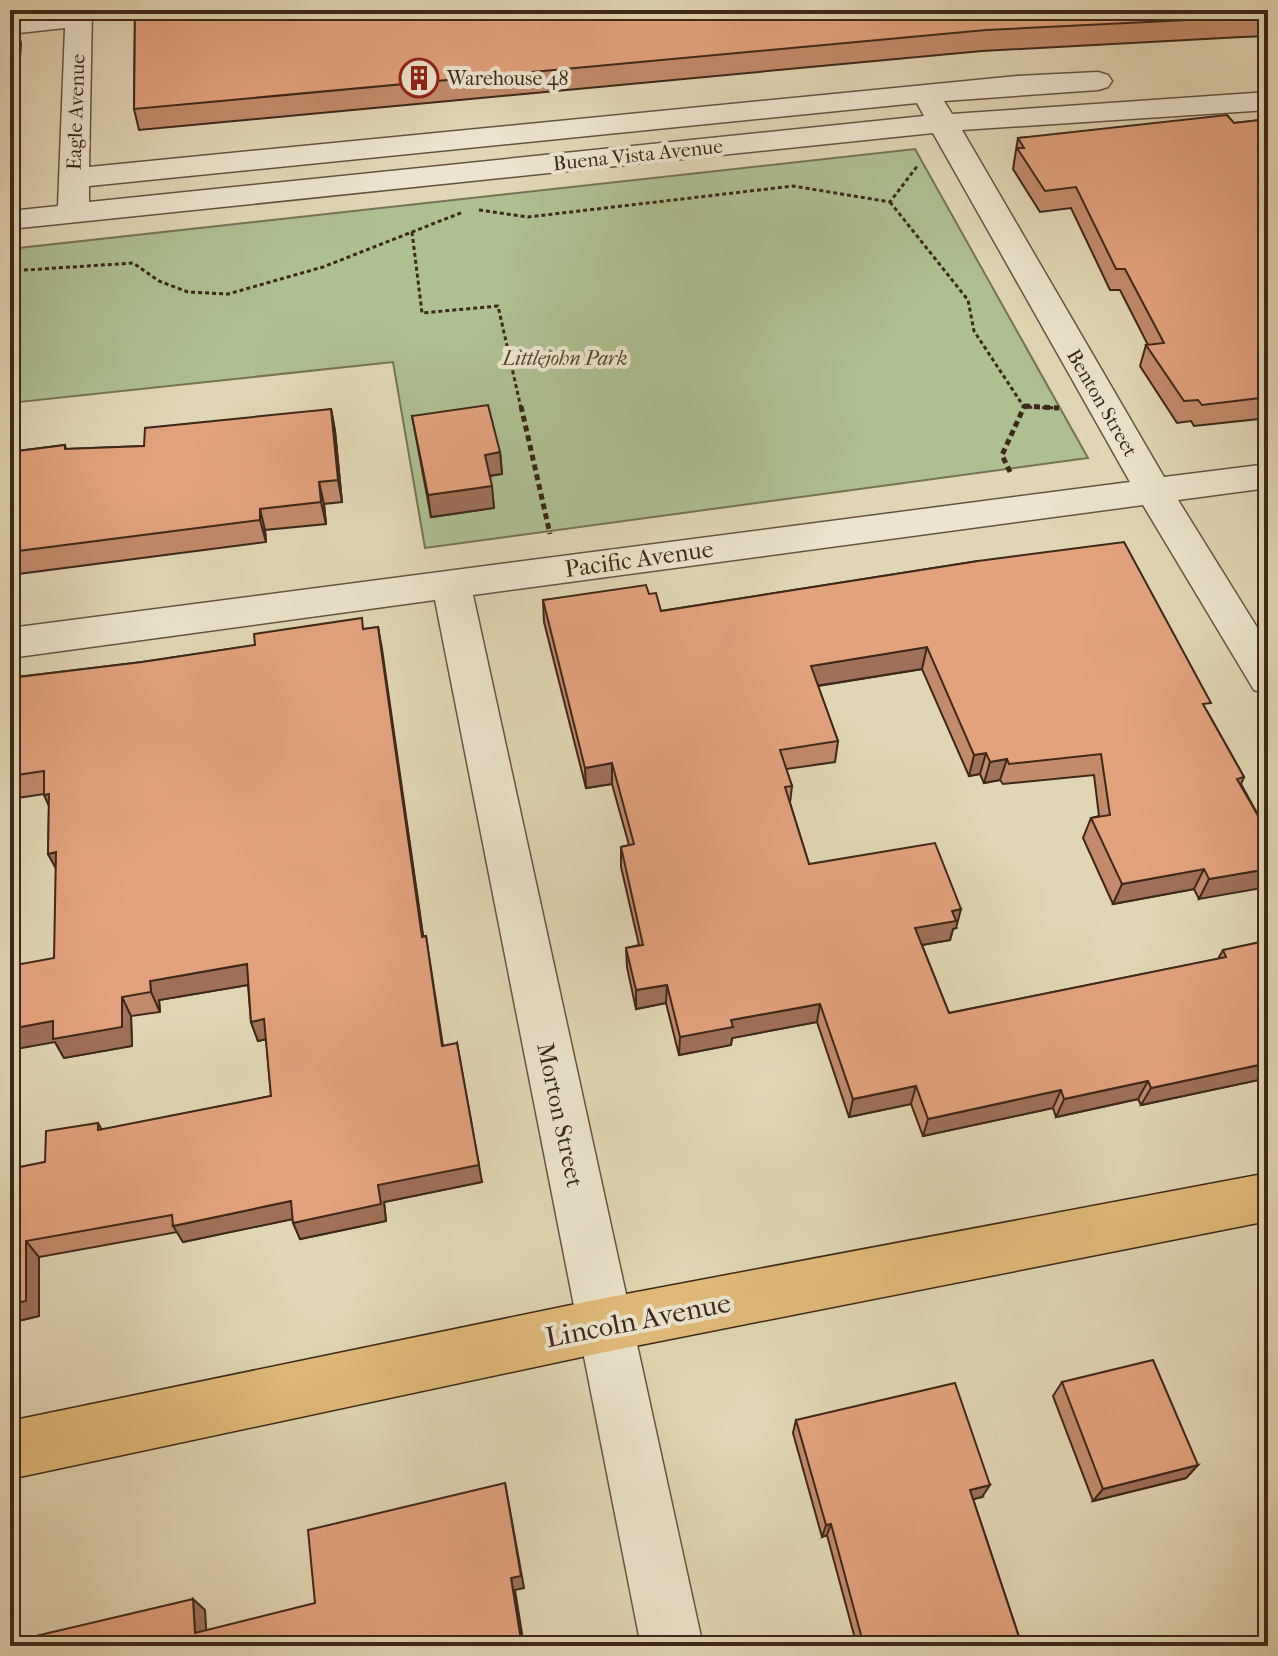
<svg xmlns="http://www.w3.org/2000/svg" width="1278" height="1656" font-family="'IM FELL French Canon',serif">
  <rect width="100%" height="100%" fill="#e1d6b3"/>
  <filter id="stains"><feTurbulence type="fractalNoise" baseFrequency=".0025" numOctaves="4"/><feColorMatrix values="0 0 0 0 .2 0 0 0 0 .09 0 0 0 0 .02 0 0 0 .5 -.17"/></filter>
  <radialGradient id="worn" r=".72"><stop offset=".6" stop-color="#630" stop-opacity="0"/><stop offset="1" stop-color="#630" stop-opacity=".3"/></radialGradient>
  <path fill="#aebf90" stroke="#767454" stroke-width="2" d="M915 149 1088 458 425 548 393 362 10 403V249Z"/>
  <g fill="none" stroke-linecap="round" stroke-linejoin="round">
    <g stroke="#665440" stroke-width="3">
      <path id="minor" d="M66 10H92L89 167 1017 76 1098 72 1108 75 1112 81 1108 87 1098 90 944 101 952 114 1268 92V110L962 130 1164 477 1268 464V488L1178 500 1268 645V694L1254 690 1143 505 473 595 703 1646H641L435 600 10 658V628L1130 482 933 133 10 229V211L58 206 65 28 10 34V18ZM917 103 924 116 89 202V186Z"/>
    </g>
    <g stroke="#3d2819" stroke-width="3">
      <path id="major" d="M1268 1173V1221L605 1352 10 1479V1421L605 1298Z"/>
    </g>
    <path stroke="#3d2819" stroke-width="3" stroke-dasharray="4 3" stroke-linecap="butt" d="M890 202 968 300 974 331 1024 407 1059 408
      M479 210 528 217 793 186 890 202 918 165
      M412 232 422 313 498 306 521 408
      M10 271 133 263 159 281 188 292 228 294 323 267 463 212"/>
    <path stroke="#3d2819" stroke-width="5" stroke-dasharray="6 4" stroke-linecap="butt" d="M521 406 550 534
      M1024 406 1059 408
      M1010 472 1002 455 1024 407"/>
    <use href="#minor" fill="#ece4ce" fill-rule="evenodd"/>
    <use href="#major" fill="#e0bb7a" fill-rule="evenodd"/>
  </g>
  <path fill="#c28b6c" stroke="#3d2819" stroke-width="2" d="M135 10H1268V36L1242 37 982 51 139 130 134 109Z
    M1268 119V418L1194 426 1191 421 1177 423 1140 366 1146 345H1148L1120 290H1110L1071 208 1040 212 1013 169 1018 138 1234 123Z
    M331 409 335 431 342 502 324 504 326 524 265 530 266 542 10 575V452L65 445 66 449 144 446Z
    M412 416 500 452 502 474 490 476 494 508 431 517Z
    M978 561 1207 711 1244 777 1241 784 1268 833 1199 899 1194 889 1113 904 1083 838 1091 818 1099 816 1094 775 1003 784 1000 780 984 783 980 774 969 776 922 669 818 686 838 741 835 762 786 769 792 786 790 803 809 864 956 928 953 929 950 940 922 945 949 1013 1218 959 1223 950 1268 946V1078L1141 1105 1138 1099 1056 1117 1053 1108 923 1136 911 1104 849 1117 817 1022 732 1038 731 1045 679 1055 666 1003 636 1009 627 967 626 948 639 945 621 867V847L629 845 612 784 586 788 544 622 543 600 649 594 661 611Z
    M378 627 423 936H426L429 956 443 1046 482 1182 384 1202 386 1221 300 1239 292 1219 183 1242 177 1232 39 1257V1316L10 1323V1169L45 1162 98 1123 102 1130 271 1096 266 1039 258 1041 251 1022 248 985 159 1000 160 1012 131 1016 132 1046 64 1058 55 1042 56 868 48 854 49 806 44 794 10 799V678L142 662Z
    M1062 1382 1198 1465 1186 1478 1093 1501 1053 1396Z
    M796 1420 982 1497 973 1499 1022 1646H857L827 1535 822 1537 793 1433Z"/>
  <path fill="#9e7158" stroke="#3d2819" stroke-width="2" d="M12 13 21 43 12 175 10 170V38Z
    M331 409 335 431 342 502 338 480Z
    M500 452 502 474 487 476 485 455Z
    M319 482 324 504 326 524 321 502Z
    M492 486 494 508 431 517 428 495Z
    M260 509 265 530 266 542 260 520Z
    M378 627 382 649 426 956 422 937Z
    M927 647 922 669 809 687 811 666Z
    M986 753 980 774 969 776 974 755Z
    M1007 759 1000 780 984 783 990 762Z
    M612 763V784L586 788 585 768Z
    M49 794 54 816 44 795Z
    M56 852 59 874 48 854Z
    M1204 869 1194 889 1113 904 1122 884Z
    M1268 869V887L1199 899 1209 879Z
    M961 909 956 928 953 929 950 940 910 947 915 928 952 911Z
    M247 964 254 984 159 1000 160 1012 151 992 150 981Z
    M667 985 666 1003 636 1009V990Z
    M122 997 131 1016 132 1046 64 1058 55 1042 10 1050V1029Z
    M820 1004 817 1022 732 1038 731 1045 679 1055 680 1037 731 1020Z
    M264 1019 271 1038 258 1041 251 1022Z
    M457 1043 482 1182 384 1202 386 1221 300 1239 293 1223 378 1185Z
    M1268 1063V1078L1141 1105 1151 1088Z
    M1148 1081 1138 1099 1056 1117 1064 1099Z
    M916 1086 911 1104 849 1117 853 1099Z
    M1061 1090 1053 1108 923 1136 928 1119Z
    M291 1201 298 1218 183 1242 173 1226Z
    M26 1241 39 1257V1316L10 1323V1304Z
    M1198 1465 1186 1478 1093 1501 1103 1489Z
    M505 1483 524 1588 515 1590 524 1646H522L511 1578Z
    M990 1485 982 1497 962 1502 970 1490Z
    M831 1524 827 1535 822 1537 826 1525Z
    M193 1599 205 1610 207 1643 195 1633Z"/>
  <path fill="#e2a27e" stroke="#3d2819" stroke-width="2" d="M135 10H1268V16L986 30 134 109Z
    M12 13 10 38V14Z
    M1227 115 1234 123 1268 119V397L1202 405 1198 400 1184 401 1146 345 1164 343 1125 269H1116L1076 187 1045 191 1017 148H1024L1018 138Z
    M488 405 500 452 485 455 492 486 428 495 412 416Z
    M331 409 338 480 319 482 321 502 260 509V520L10 552V452L65 445V449L144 446 145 428Z
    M1124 542 1211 703 1203 704 1244 777 1237 779 1268 833V869L1209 879 1204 869 1122 884 1091 818 1110 815 1101 754 1009 764 1007 759 990 762 986 753 974 755 927 647 811 666 838 741 780 750 792 786 785 787 809 864 935 843 961 909 952 911 956 921 915 928 949 1013 1226 957 1223 950 1265 941 1268 946V1063L1151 1088 1148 1081 1064 1099 1061 1090 928 1119 916 1086 853 1099 820 1004 731 1020 733 1027 680 1037 667 985 636 990 626 948 643 945 621 847 634 844 612 763 585 768 543 600 646 585 649 594 656 593 661 611 978 561Z
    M362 618 363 629 378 627 422 937 426 936 442 1046 457 1043 479 1165 378 1185 381 1204 293 1223 291 1201 173 1226 172 1215 26 1241V1301L10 1304V1169L45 1162 46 1131 98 1123V1130L271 1096 264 1019 251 1022 247 964 150 981 151 992 122 997V1027L53 1039V1021L10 1029V966L54 958 56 852 48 854 49 794 44 795V771L10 776V678L142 662 255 645 254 634Z
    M1153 1360 1198 1465 1103 1489 1062 1382Z
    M955 1383 990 1485 970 1490 1022 1646H864L831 1524 826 1525 796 1420Z
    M505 1483 521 1576 511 1578 522 1646H325V1645L319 1646H10V1642L193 1599 195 1633 315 1603 308 1530Z"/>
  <defs>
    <g id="building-ring" transform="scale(2)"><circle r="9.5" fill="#ece4ce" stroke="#8f2418" stroke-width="1.5"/><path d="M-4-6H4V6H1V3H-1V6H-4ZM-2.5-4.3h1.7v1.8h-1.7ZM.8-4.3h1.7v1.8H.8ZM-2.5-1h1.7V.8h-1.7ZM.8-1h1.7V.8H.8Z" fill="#8f2418"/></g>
  </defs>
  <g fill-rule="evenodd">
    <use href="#building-ring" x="419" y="78"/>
  </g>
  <g text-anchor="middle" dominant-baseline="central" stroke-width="8" stroke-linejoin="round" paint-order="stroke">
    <g font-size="20" fill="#3d2819" stroke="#ece4ce" text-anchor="start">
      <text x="447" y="78">Warehouse 48</text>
    </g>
    <g font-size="20" fill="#3d2819" stroke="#ece4ce">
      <text transform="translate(76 112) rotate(-88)">Eagle Avenue</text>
      <text transform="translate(638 155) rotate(-6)">Buena Vista Avenue</text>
      <text transform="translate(1102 403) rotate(60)">Benton Street</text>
    </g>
    <g font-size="20" font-style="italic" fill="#544631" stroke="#ece4ce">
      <text x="565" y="358">Littlejohn Park</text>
    </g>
    <g font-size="24" fill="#3d2819" stroke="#ece4ce">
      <text transform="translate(639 559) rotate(-8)">Pacific Avenue</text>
      <text transform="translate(560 1115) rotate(78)">Morton Street</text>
    </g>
    <g font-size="28" fill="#3d2819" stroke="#ece4ce">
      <text transform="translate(638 1320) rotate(-11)">Lincoln Avenue</text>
    </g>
  </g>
  <rect width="1278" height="1656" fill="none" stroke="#e1d6b3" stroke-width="40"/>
  <rect x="12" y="12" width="1254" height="1632" fill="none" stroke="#3d2819" stroke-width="4"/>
  <rect x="20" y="20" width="1238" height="1616" fill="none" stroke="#3d2819" stroke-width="2"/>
  <rect width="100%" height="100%" filter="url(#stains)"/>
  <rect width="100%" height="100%" fill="url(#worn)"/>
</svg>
